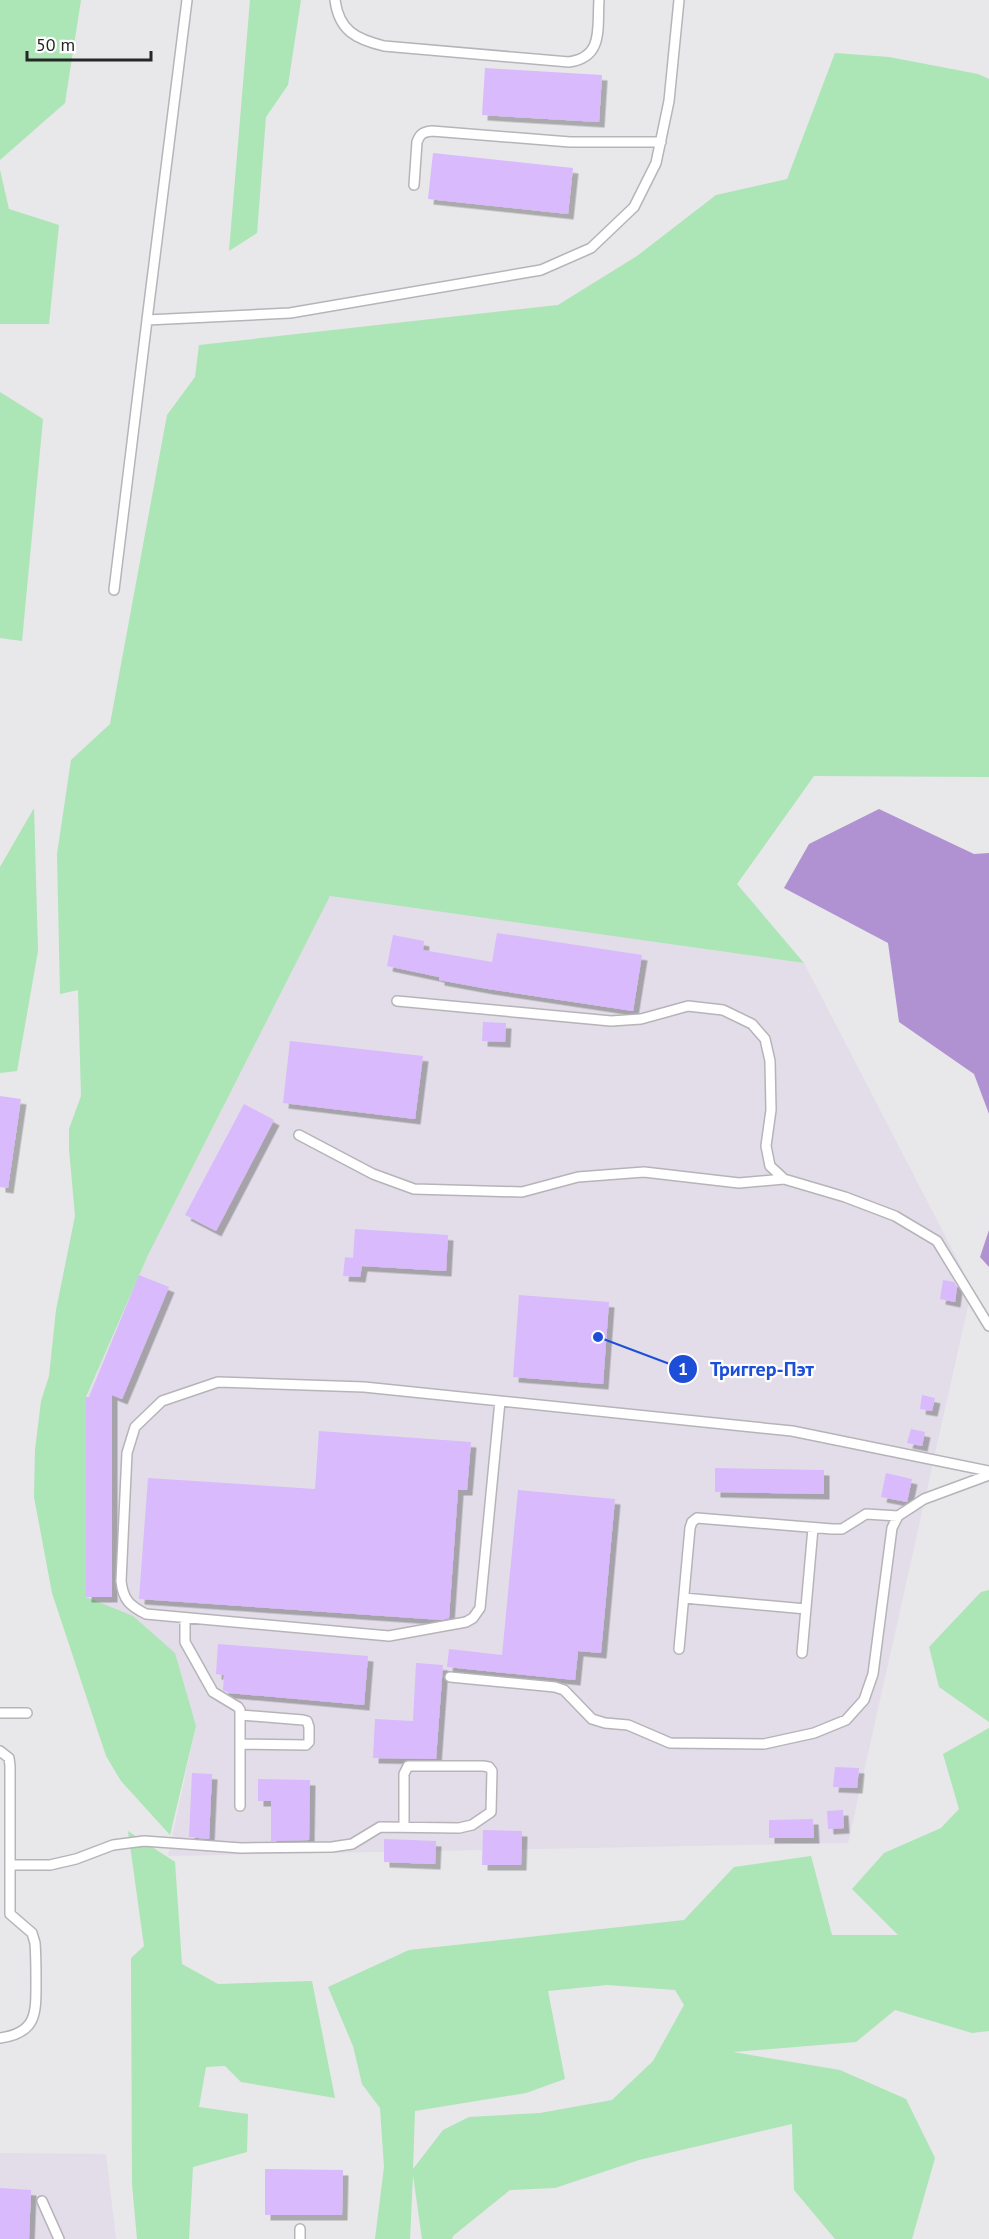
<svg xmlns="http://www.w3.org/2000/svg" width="989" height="2239" font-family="'PT Sans',sans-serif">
  <defs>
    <filter id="shadow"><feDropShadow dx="5.5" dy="5.5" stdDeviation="0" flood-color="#0004"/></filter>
  </defs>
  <rect width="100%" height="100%" fill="#e8e7ea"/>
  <path fill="#e2dde8" d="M330 896 804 963 972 1288 848 1843 168 1856 196 1726 83 1599V1406L148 1255Z
    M0 2153 106 2154 116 2239H0Z"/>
  <path fill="#ace5b6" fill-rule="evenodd" d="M0 0H81L65 103 0 160Z
    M250 0H301L288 85 266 117 257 233 229 251Z
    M835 53 889 57 978 74 989 79V777L814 776 737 884 804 963 330 896 148 1255 86 1397V1597L133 1616 175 1653 196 1726 170 1835 121 1781 106 1756 52 1593 34 1497 35 1450 41 1401 49 1376 56 1310 75 1216 69 1149V1129L81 1096 78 990 60 994 57 854 71 760 110 724 167 415 195 377 199 345 558 305 637 256 716 195 787 179Z
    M0 170 9 209 59 225 49 324H0Z
    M0 392 43 419 22 641 0 638Z
    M34 808 38 951 17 1071 0 1073V867Z
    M989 1590V1722L939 1687 929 1647 981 1592Z
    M989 1728V2031L972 2033 895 2010 856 2042 733 2052 840 2070 906 2099 935 2158 912 2239H835L794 2190 792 2124 639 2160 555 2188 510 2190 453 2236 452 2239H422L413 2175 410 2239H375L384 2167 380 2108 362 2084 353 2046 328 1987 409 1950 684 1920 734 1867 811 1856 832 1935H898L852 1889 884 1853 941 1828 959 1809 943 1754ZM607 1985 675 1990 684 2005 653 2061 612 2100 540 2113 469 2117 443 2130 413 2169 415 2111 526 2093 565 2079 548 1991Z
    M128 1831 175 1862 182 1964 218 1984 312 1981 335 2098 241 2082 225 2066 206 2067 199 2107 248 2114 247 2152 193 2167 189 2239H137L132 2184 131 1958 144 1946Z"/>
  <path fill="#b092d2" d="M879 809 974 854 989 853V1114L974 1074 899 1022 888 943 784 888 809 844Z
    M989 1230V1267L980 1257Z"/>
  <path fill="#d9bafd" filter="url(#shadow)" d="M485 68 602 75 599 122 482 115Z
    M433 153 573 168 568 214 428 199Z
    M497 933 642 955 633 1011 488 989 439 980V977L387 966 393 935 424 941 423 950 492 962Z
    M483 1022 506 1023 505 1042 482 1041Z
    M290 1041 423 1056 415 1119 283 1103Z
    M0 1096 21 1099 8 1188 0 1187Z
    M244 1104 274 1120 216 1231 185 1215Z
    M355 1229 448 1235 446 1271 362 1266 360 1277 343 1276 345 1257 353 1258Z
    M139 1275 169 1287 122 1399 112 1395V1597H86V1397H89Z
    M943 1280 954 1282 957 1287 955 1302 940 1299Z
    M519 1295 609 1302 603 1384 513 1377Z
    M922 1395 935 1398 932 1411 920 1409Z
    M911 1429 925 1432 922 1446 907 1443Z
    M319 1431 471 1442 467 1490H458L449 1618 442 1620 139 1599 148 1478 315 1489Z
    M715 1468 824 1470V1494L715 1492Z
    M886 1473 912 1479 907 1502 881 1497Z
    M518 1490 615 1499 601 1653 578 1651 575 1680 447 1667 449 1649 502 1655Z
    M218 1644 368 1656 364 1705 229 1693 223 1690 224 1675 216 1674Z
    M416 1663 443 1665 436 1759 373 1758 375 1719 413 1721Z
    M835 1767 859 1768 857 1788 833 1787Z
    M192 1773 212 1774 209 1839 189 1837Z
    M258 1779 310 1780 309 1840 271 1841V1801H258Z
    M843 1810 844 1828 828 1829 827 1811Z
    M813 1819 814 1838H769V1820Z
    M483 1830 522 1831 521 1865H482Z
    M384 1839 436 1841 435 1864 384 1862Z
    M265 2169 343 2170 342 2215H265Z
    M0 2188 31 2190 29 2239H0Z"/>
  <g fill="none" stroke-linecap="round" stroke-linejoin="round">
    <g stroke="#b6b4b8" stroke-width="12">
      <path id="lane" d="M335 0C339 31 356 39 384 46L569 62C604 57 597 28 599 0
        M414 185 417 142C420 133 424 132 432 131L570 142H661
        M147 320 187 0
        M114 590 147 320 290 313 541 270 591 248 634 207 656 163 669 101 679 0
        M397 1001 611 1021 641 1019 688 1006 723 1010 752 1024 765 1039 770 1061 771 1110 766 1146 770 1166 784 1179 845 1197 895 1216 937 1241 989 1326
        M299 1135 373 1174 414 1189 522 1192 578 1177 644 1172 739 1183 784 1179
        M500 1401 480 1608 473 1618 466 1622 389 1636 146 1614C130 1606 123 1600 121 1581L127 1453 135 1427 162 1401 218 1382 364 1387 792 1431 989 1471
        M684 1598 806 1609
        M185 1618V1642L213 1692 238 1707 240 1710V1806
        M679 1649 690 1528 692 1522 697 1518 832 1529H842L866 1514 898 1516
        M802 1653 813 1528
        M450 1677 555 1687 564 1690 592 1719 605 1723 628 1725 670 1743 764 1744 814 1733 846 1720 864 1700 873 1674 892 1528 898 1516 924 1499 989 1475
        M0 1713H27
        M240 1744 306 1745 309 1742V1727L307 1721 303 1720 241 1715
        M0 1751 9 1758 10 1766V1914L32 1933 35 1943C36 1956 36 1969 36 1982 36 2013 37 2033 0 2038
        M10 1865H50L76 1859 113 1845 144 1841 241 1848 332 1847 352 1844 380 1827 459 1828 472 1825 491 1812 492 1771 489 1767 483 1766H408L404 1774V1827
        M42 2201 59 2239
        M300 2239V2229"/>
    </g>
    <use href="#lane" stroke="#fff" stroke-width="9"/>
  </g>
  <path fill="none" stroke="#1d4ed8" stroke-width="2" d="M598 1337L683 1369"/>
  <g fill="#1d4ed8" stroke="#fff" stroke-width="2">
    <circle cx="598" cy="1337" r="6"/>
    <circle cx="683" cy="1369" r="15"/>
  </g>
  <g font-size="18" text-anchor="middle" font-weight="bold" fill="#fff">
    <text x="683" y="1375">1</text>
  </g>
  <g font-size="20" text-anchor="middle" font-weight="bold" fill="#1d4ed8" stroke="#fff" stroke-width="4.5" stroke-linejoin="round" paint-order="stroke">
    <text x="762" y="1376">Триггер-Пэт</text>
  </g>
  <path d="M27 51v9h124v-9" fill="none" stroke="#262627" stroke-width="3"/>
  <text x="36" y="51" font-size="18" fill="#262627" stroke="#ffffff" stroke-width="4.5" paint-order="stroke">50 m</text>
</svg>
